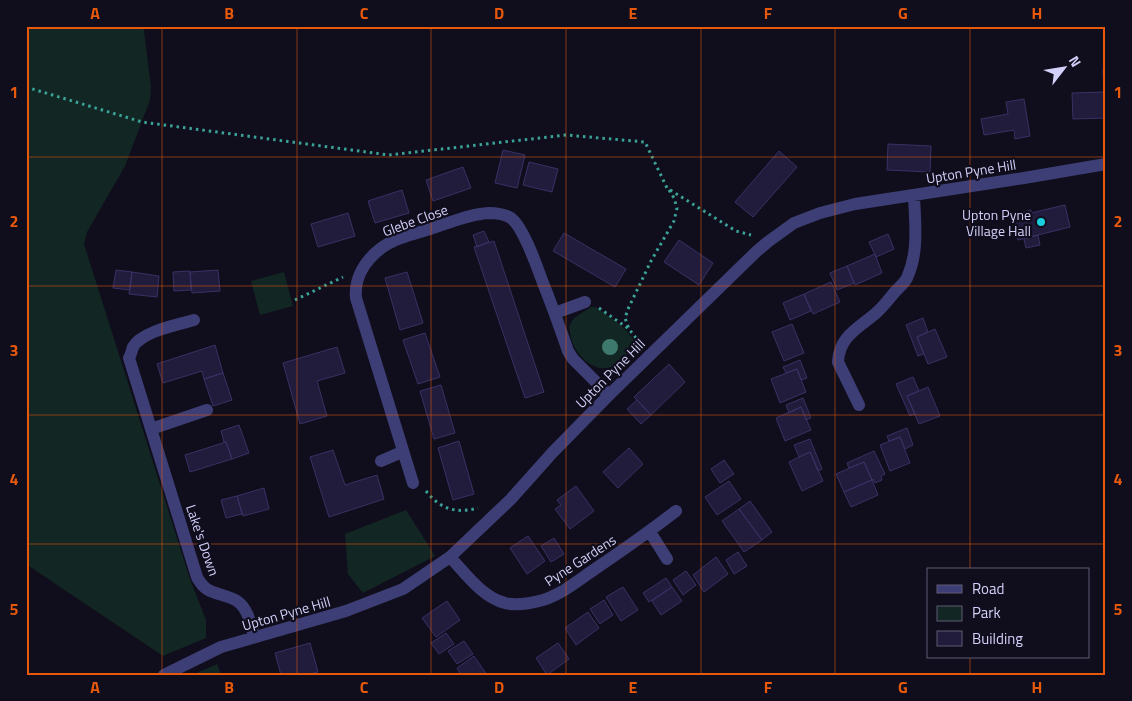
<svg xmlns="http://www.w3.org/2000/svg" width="1132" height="701" font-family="'Titillium Web',sans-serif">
  <rect width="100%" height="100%" fill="#100e1c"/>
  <path fill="#122624" d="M26 26H142L144 31 151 87 150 100 125 166 87 232 84 244 190 579 206 620V638L163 656 26 564Z
    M284 272 293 306 260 315 251 281Z
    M591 307H596C609 317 629 328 635 343 630 351 621 362 613 366 594 375 575 354 571 338 570 334 570 330 569 326L574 318Z
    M406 510 435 556 363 593 348 574 345 534Z
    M217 664 221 675H192Z"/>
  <path fill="#211c3b" stroke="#393165" d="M1103 69H1106V118L1073 119 1072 93 1104 92Z
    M1024 99 1030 136 1015 139 1014 130 984 135 981 119 1008 114 1006 102Z
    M888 144 931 146 930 172 887 170Z
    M503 150 525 155 517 188 495 183Z
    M779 151 797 167 753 217 735 202Z
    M529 162 558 169 552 192 523 185Z
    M463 167 471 188 433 201 426 180Z
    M402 190 409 213 375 223 368 201Z
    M1065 205 1070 227 1018 240 1012 218 1024 214 1023 212 1031 210V213Z
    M348 213 355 236 318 247 311 224Z
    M484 231 489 242 477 247 473 235Z
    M564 233 626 269 615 287 553 251Z
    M888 234 894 249 876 257 869 242Z
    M1038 235 1040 245 1026 248 1024 239Z
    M679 240 713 263 699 285 664 262Z
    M494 241 544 392 525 398 474 247Z
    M875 254 882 273 855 285 847 266Z
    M847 266 854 283 837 290 830 273Z
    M116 270 132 272 130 290 113 288Z
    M218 270 220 291 192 293 190 272Z
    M190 271 191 290 174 291 173 272Z
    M132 272 159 276 157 297 129 294Z
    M407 272 423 323 400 330 385 278Z
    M831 282 840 302 813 314 804 294Z
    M804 294 811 311 790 320 783 303Z
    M923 318 928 332 917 337 924 354 918 356 906 325Z
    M792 324 804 353 784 361 772 332Z
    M935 329 947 357 928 364 917 337Z
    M425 333 440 377 418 384 403 340Z
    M215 345 223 373 204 379 202 371 163 383 157 364Z
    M337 347 345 373 317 381 327 416 300 424 283 363Z
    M800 360 807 378 801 380 797 369 786 373 783 367Z
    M669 364 685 382 651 415 634 397Z
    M797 369 806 392 780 403 771 379Z
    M223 373 232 400 213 406 204 379Z
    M913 377 919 391 907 396 915 414 910 416 896 384Z
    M441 385 455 433 434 439 420 391Z
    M928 387 940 416 919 424 907 396Z
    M803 398 811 418 806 420 801 407 789 413 786 405Z
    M637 400 651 415 641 424 627 409Z
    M801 407 811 430 785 441 776 418Z
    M239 425 249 453 232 459 226 442H224L221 431Z
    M907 428 913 445 905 449 900 437 889 441 887 436Z
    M900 437 910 463 890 471 880 445Z
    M810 439 822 469 818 471 810 452 799 457 794 445Z
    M459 441 474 494 453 500 438 448Z
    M226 442 232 459 190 472 185 455Z
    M629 448 643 464 618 488 603 472Z
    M333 450 345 485 377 475 384 499 329 517 310 457Z
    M874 451 885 474 881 476 882 480 875 483 873 479 872 480 864 462 849 468 847 463Z
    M810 452 823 481 802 491 789 462Z
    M724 460 734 474 720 483 711 469Z
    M864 462 872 480 844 492 836 474Z
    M872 480 878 495 851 507 844 492Z
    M729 481 741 499 717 515 705 497Z
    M576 486 594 511 570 529 555 509 561 505 557 500Z
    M264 488 269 509 243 516 237 496Z
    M237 496 242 514 226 518 221 500Z
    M750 501 772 532 762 540 739 509Z
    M739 509 762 540 744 552 722 521Z
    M528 536 545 561 527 574 510 548Z
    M554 538 564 554 551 562 541 546Z
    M738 552 747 566 734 574 726 560Z
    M716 557 728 574 704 592 693 575Z
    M686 571 696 585 683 595 673 580Z
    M666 578 672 587 649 602 643 593Z
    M623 587 638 610 621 621 606 597Z
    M672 587 682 601 661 615 652 601Z
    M604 600 613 615 600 624 590 609Z
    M447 601 460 620 436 637 422 618Z
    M588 612 599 628 576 645 565 628Z
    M446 633 454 644 439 654 431 643Z
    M464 641 473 654 457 664 448 651Z
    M310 643 318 672 306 675H281L275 653Z
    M558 643 569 659 547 675 536 658Z
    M474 656 487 675H461L457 668Z"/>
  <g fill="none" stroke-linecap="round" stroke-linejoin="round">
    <path stroke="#3ba298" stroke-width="3" stroke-dasharray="2.5 4" stroke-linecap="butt" d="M26 87 142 122 389 155 566 135 645 142 667 188 736 231 751 235
      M295 300 343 277
      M599 308 629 329
      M640 343 629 329 625 318 628 309 651 261 674 221 677 208 674 198 669 190
      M426 491C440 509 456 514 478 508"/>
    <path stroke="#3e3e76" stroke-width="12" d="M555 313 585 302
      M194 320C178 325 142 331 133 347 132 350 131 355 129 358L197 577C207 597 221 591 237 601 248 608 251 625 254 637
      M859 405 838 362C839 336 859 328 876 313 883 307 888 300 894 293 898 288 904 284 907 278 919 252 915 223 914 195
      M151 429 207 410
      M381 461 402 452
      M413 483 356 298C354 278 365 261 380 249 394 238 414 234 430 229 449 223 469 214 489 213 497 213 504 214 511 218 524 228 537 267 543 283 552 305 560 328 568 351L573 359 609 395
      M650 532 667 559
      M450 557C466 574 482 597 505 603 516 606 532 603 543 600 562 594 579 580 595 569 623 550 650 531 676 511
      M164 675 221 647 346 611 403 589 450 557 511 499 553 452 609 395 757 251 769 241 794 223 820 213 855 204 1024 178 1106 164"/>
  </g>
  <circle fill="#3e796e" cx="610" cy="347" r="8"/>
  <path fill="none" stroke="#e8590c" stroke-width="1" stroke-opacity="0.55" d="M162 26V675M297 26V675M431 26V675M566 26V675M701 26V675M835 26V675M970 26V570M26 157H1106M26 286H1106M26 415H1106M26 544H1106M970 657V675"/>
  <circle fill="#1acedb" stroke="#100e1c" stroke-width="2" cx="1041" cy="222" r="5"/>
  <g text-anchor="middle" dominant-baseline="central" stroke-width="4.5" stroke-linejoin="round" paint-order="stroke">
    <g font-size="14" fill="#d2cff9" stroke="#100e1c">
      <text transform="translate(971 171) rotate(-9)">Upton Pyne Hill</text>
      <text transform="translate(415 220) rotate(-20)">Glebe Close</text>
      <text transform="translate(610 373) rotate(-45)">Upton Pyne Hill</text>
      <text transform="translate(203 540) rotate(71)">Lake's Down</text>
      <text transform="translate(580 560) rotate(-33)">Pyne Gardens</text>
      <text transform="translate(286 613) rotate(-16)">Upton Pyne Hill</text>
    </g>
    <g font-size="14" fill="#d2cff9" stroke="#100e1c" text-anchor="end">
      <text x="1031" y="214">Upton Pyne<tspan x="1031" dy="16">Village Hall</tspan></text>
    </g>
  </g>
  <rect width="1132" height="701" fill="none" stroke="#100e1c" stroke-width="55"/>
  <rect x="927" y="568" width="162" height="90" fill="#100e1c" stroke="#5e5b74"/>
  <rect x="937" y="585" width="25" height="8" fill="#3e3e76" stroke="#5e5b74"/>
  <text x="972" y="594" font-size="15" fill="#d2cff9">Road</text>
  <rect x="937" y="606" width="25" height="15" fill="#122624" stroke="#5e5b74"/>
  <text x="972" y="618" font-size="15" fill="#d2cff9">Park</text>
  <rect x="937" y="631" width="25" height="15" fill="#211c3b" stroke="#5e5b74"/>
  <text x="972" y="644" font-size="15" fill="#d2cff9">Building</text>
  <g transform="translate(1064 68) rotate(59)" stroke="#100e1c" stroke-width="4" paint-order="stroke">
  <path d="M0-4L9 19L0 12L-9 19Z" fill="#d2cff9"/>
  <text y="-8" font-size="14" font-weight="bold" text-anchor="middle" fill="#d2cff9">N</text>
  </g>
  <rect x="28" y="28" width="1076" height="646" fill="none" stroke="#e8590c" stroke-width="2"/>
  <g font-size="16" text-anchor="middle" font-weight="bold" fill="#e8590c">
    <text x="95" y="19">A</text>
    <text x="229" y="19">B</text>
    <text x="364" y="19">C</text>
    <text x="499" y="19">D</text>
    <text x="633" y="19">E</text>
    <text x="768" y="19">F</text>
    <text x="903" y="19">G</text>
    <text x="1037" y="19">H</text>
    <text x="14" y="98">1</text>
    <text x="1118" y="98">1</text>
    <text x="14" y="227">2</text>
    <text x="1118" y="227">2</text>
    <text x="14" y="356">3</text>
    <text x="1118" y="356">3</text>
    <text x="14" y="485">4</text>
    <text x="1118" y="485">4</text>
    <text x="14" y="615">5</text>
    <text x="1118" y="615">5</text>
    <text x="95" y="693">A</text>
    <text x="229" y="693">B</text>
    <text x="364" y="693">C</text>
    <text x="499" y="693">D</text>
    <text x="633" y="693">E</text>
    <text x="768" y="693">F</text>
    <text x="903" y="693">G</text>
    <text x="1037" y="693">H</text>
  </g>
</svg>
